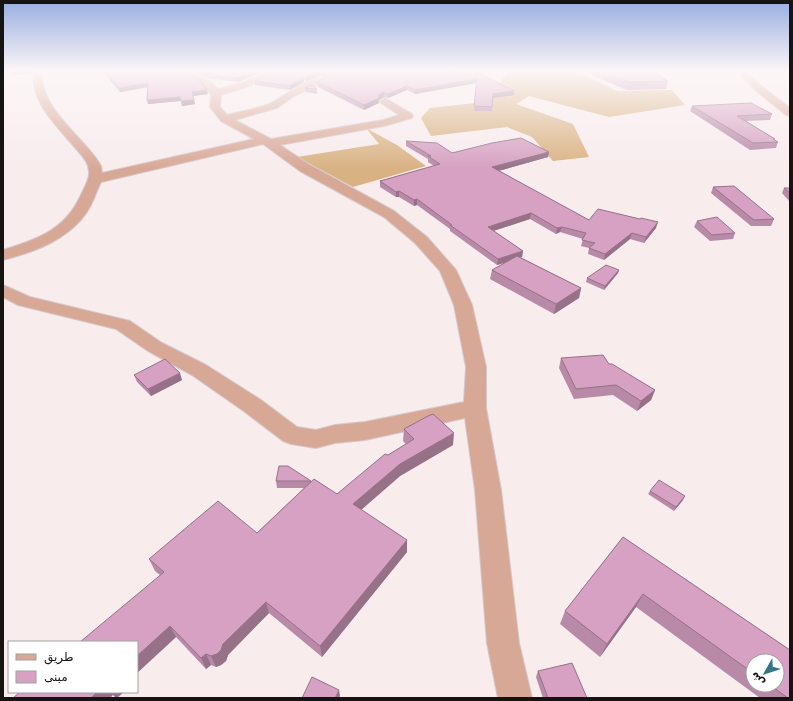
<svg xmlns="http://www.w3.org/2000/svg" width="793" height="701" font-family="'DejaVu Sans',Vazirmatn,sans-serif">
  <rect width="100%" height="100%" fill="#f8eced"/>
  <path fill="#d9b283" d="M575 71 617 91 672 90 685 105 609 117 529 96 516 104 573 124 589 157 553 161 532 137 507 127 431 136 421 118 430 108 485 102 508 72Z
    M366 128 397 145 426 166 353 187 297 157 379 144Z"/>
  <g fill="none" stroke-linecap="round" stroke-linejoin="round">
    <g stroke="#d4c9ca" stroke-width="2">
      <path id="street" d="M34 71H42C40 107 77 132 96 158L101 166 102 173 254 139 221 121 210 107 211 94 202 84 180 71C196 71 207 78 218 89L241 83 267 71H278L277 73 247 87 221 95 220 107 227 115C241 111 257 109 269 104 282 98 311 75 324 78L326 80 324 82 294 96 277 108 235 120 271 139 383 120 399 115 381 103 380 101 385 98 412 114 413 116 412 118 384 126 280 145 310 165 394 211 427 237 456 270 472 305 486 367V408L501 490 519 643 532 698H498L487 643 475 490 465 418 365 440 335 443 316 448 291 444 283 441 245 412 192 375 148 351 116 329 18 305 3 297V285L30 297 130 321 162 343 206 365 261 400 297 427 316 430 335 425 365 422 464 402 466 367 454 305 440 271 415 243 384 217 300 171 263 144 101 182C96 192 93 203 87 212 68 240 34 252 3 260V250C38 239 65 230 81 195 84 188 88 182 89 175 90 164 84 158 77 150 59 128 29 102 34 71Z
        M737 71H746L760 85 790 108V116L786 115 754 89Z"/>
    </g>
    <use href="#street" fill="#d8a897" fill-rule="evenodd"/>
  </g>
  <path fill="#b88aa7" fill-rule="evenodd" d="M102 71H183L208 94 193 96 195 104 182 106 181 101 148 104 147 100V87L120 92Z
    M188 71H264L238 82 207 78 197 72Z
    M276 71H446L514 91V95L493 98 492 111H474L476 83 415 94 407 90 388 98 384 97 379 100V103L364 110 318 87 317 82 325 78 324 76 318 77 306 81 304 80V82L290 90 255 85V81Z
    M587 71H652L668 81 666 89 627 90 596 77Z
    M305 88 317 89V94L306 92Z
    M692 106 772 114 770 120 746 121 775 139 774 140 778 142 776 148 750 150 690 111Z
    M406 141 452 153 549 152 548 157 498 171 589 220 656 228 644 243 630 239 604 260 588 254 589 248 581 246 583 239 560 232 556 234 530 219 493 231 523 251 522 257H520L581 288 579 298 554 314 490 279 492 270 504 263 497 265 450 231V229L417 205 414 206 399 197H396L380 187V181L434 166 428 162V159L406 146Z
    M713 187 774 219 771 226H751L711 193Z
    M784 188H790V202L782 193Z
    M697 221 735 233 733 239 710 241 694 227Z
    M619 270 618 273 604 290 586 282 587 278Z
    M561 358 609 364 655 390 651 400 637 411 613 395 574 399 559 368Z
    M134 375 182 380 151 396 137 382Z
    M404 429 453 445 400 476 361 510 407 540V552L322 657 269 613 228 655 226 661 221 665 216 667 211 665 206 669 176 637 137 673V642L160 575 155 571 149 559 257 533 304 488H277L276 481H311L337 494 388 455 406 444 403 441Z
    M650 491 683 500 674 511 648 494Z
    M623 537 790 650V698H760L636 607 600 657 560 624 565 611ZM753 661H777V685H753Z
    M538 671 587 698H543L536 677Z"/>
  <path fill="#967188" d="M12 71H31L32 74 13 75Z
    M254 71H264L238 82 237 78Z
    M318 72V77L306 81V77Z
    M303 78 304 82 290 90V86Z
    M477 79 476 83 415 94V90Z
    M148 83 149 87 120 92 119 88Z
    M407 86V90L388 98V94Z
    M207 90 208 94 193 96 192 92Z
    M514 91V95L493 98V94Z
    M384 92V97L379 100V95Z
    M180 97 194 100 195 104 182 106 181 101 148 104 147 100Z
    M379 98V103L364 110V105Z
    M549 152 548 157 491 173 492 167Z
    M399 191V197H396V192Z
    M417 199V205L414 206V200Z
    M531 213 530 219 487 233 488 227Z
    M658 222 656 228 644 243 646 237Z
    M562 227 560 232 556 234 557 228Z
    M632 233 630 239 604 260 605 254Z
    M523 251 522 257 497 265 498 259Z
    M619 270 618 273 604 290 605 286Z
    M581 288 579 298 554 314 556 304Z
    M180 373 182 380 151 396 148 389Z
    M655 390 651 400 637 411 641 401Z
    M454 433 453 445 400 476 354 516 353 504 400 464Z
    M685 496 683 500 674 511 676 507Z
    M407 540V552L322 657 320 646Z
    M643 594 636 607 600 657 607 644Z
    M266 602 269 613 228 655 226 661 221 665 216 667 211 656Z
    M170 626 176 637 137 673V656Z
    M206 654 211 665 206 669 201 658Z
    M339 690 340 696 339 698H335Z
    M97 692H124L117 698H116L113 695 110 698H91Z"/>
  <path fill="#d6a1c2" stroke="#967188" d="M104 71H183L200 81 207 90 192 92 194 100 181 101 180 97 147 100 148 83 119 88Z
    M201 71H254L237 78 206 74Z
    M276 71H446L477 74V72L514 91 493 94 492 107 474 106 477 79 415 90 407 86 388 94 384 92 379 95V98L364 105 317 82 327 77 324 72H318L306 77 303 76V78L290 86 255 81Z
    M601 71H652L668 81 629 82Z
    M312 85 317 89 305 88Z
    M751 103 772 114 737 116 775 139H773L778 142 753 143 692 106Z
    M521 138 549 152 492 167 589 220 598 209 640 219 641 218 658 222 646 237 632 233 605 254 589 248 595 243 582 240 586 233 562 227 557 228 531 213 488 227 523 251 498 259 450 225H452L417 199 414 200 399 191 396 192 380 181 440 164 428 156H431L406 141 437 143 452 153 492 143Z
    M734 186 774 219 754 220 713 187Z
    M784 188H790V193Z
    M717 217 735 233 712 235 697 221Z
    M517 256 581 288 556 304 492 270Z
    M606 265 619 270 605 286 587 278Z
    M603 355 609 364H612L655 390 641 401 616 385 576 389 561 358Z
    M165 359 180 373 148 389 134 375Z
    M433 414 454 433 400 464 353 504 407 540 320 646 266 602 223 644 221 650 217 654 211 656 206 654 201 658 170 626 137 656V642H80L164 572 149 559 218 501 257 533 314 479 337 494 385 454 388 455 414 439 404 429 428 416Z
    M279 466H288L311 481H276Z
    M659 480 685 496 676 507 650 491Z
    M623 537 790 650V698H788L770 685H777V661H753V673L643 594 607 644 565 611Z
    M572 663 587 698H548L538 671Z
    M312 677 339 690 335 698H302Z
    M20 692H97L91 698H13Z"/>
  <linearGradient id="sky" x2="0" y2="1"><stop stop-color="#98ade0"/><stop offset="0.42" stop-color="#fcf6f7"/><stop offset="1" stop-color="#fcf6f7" stop-opacity="0"/></linearGradient>
  <rect width="793" height="169" fill="url(#sky)"/>
  <rect width="793" height="701" fill="none" stroke="#161313" stroke-width="8"/>
  <rect x="8" y="641" width="130" height="52" fill="#ffffff" stroke="#a2a1a1"/>
  <rect x="16" y="654" width="20" height="6" fill="#d8a897" stroke="#a2a1a1"/>
  <text x="44" y="661" font-size="12" fill="#161313">طريق</text>
  <rect x="16" y="671" width="20" height="12" fill="#d6a1c2" stroke="#a2a1a1"/>
  <text x="44" y="681" font-size="12" fill="#161313">مبنى</text>
  <g transform="translate(765 673) rotate(231)"><circle r="19" fill="#ffffff" stroke="#a2a1a1"/>
  <path d="M0-3L7 15L0 10L-7 15Z" fill="#337487"/>
  <text y="-6" font-size="11" font-weight="bold" text-anchor="middle" fill="#161313">ش</text>
  </g>
</svg>
